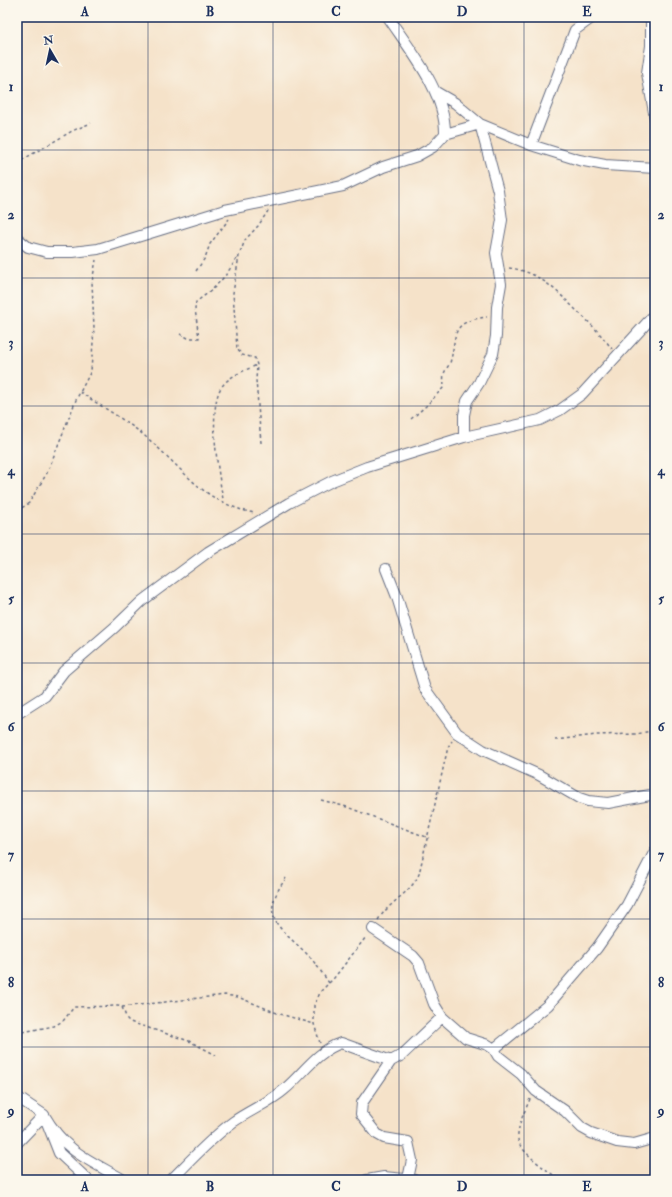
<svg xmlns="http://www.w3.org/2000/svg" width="672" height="1197" font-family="'IM FELL Double Pica',serif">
  <rect width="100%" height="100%" fill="#fbf7ec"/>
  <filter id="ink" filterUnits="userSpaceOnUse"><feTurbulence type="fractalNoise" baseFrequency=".025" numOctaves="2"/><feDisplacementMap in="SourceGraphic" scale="8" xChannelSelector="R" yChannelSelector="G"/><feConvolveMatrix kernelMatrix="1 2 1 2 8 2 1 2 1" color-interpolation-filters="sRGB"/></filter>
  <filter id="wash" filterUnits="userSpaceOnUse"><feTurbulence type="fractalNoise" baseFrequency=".012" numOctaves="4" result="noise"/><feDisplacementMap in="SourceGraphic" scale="16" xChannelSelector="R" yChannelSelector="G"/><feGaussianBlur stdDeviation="0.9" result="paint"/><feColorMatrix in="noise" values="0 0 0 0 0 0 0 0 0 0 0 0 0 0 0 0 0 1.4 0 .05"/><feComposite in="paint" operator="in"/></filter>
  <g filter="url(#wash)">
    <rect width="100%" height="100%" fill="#f5e2c9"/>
  </g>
  <g filter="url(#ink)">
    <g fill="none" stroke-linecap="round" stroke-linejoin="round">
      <g stroke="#676e83" stroke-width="12">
        <path id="street" d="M651 17V46L647 73 655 118
          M436 92 455 103 480 124 498 191 502 220 496 253 501 284 497 307 496 336 493 354 479 383 467 401 464 415V437
          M445 134 480 124 531 145 579 160 605 165 655 168
          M531 145 575 30 593 17
          M17 238 28 247 47 252H73L98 249 225 210 343 186 383 167 417 156 433 147 445 134C446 93 410 50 388 17
          M386 569 397 597 425 689 457 733 483 750 539 775 579 798 588 801 608 803 655 794
          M17 714 45 696 64 671 115 627 142 601 208 552 289 503 332 481 367 467 464 437 540 420 560 410 582 394 655 314
          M373 929 413 956 419 963 434 1004 442 1017 466 1038 488 1045 494 1049 498 1056 521 1074 536 1091 565 1111 582 1128 591 1133 617 1142 634 1144 655 1138
          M494 1049 548 1005 597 948 627 905 655 851
          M17 1097 44 1115 59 1153 88 1180
          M17 1143 44 1115C65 1152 89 1160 124 1180
          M408 1179 412 1160 408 1142 384 1138 377 1134 361 1114 362 1103 391 1061 402 1055 442 1017
          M171 1180C191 1160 210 1139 233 1122 250 1110 269 1103 285 1089 303 1074 317 1051 341 1043L391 1061
          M367 1180 384 1177 414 1180"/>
      </g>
      <path stroke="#676e83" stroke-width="1.5" stroke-dasharray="3 3" stroke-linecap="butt" d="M17 163 72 131 91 123
        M509 268C538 271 556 290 576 310 589 322 601 334 612 349
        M196 271 205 258 210 244 229 219
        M180 334 188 338H199L195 309 196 302 212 290 225 276 238 257
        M80 392C105 409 133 424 155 445 189 476 206 503 254 513
        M411 419 426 406 444 387C444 383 443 379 444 374 445 370 448 367 450 363 458 335 448 322 487 317
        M261 443 256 380 257 365 255 358 242 355 237 349 233 293 239 256 245 240 258 226 268 211
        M224 504C219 479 206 404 223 385 231 375 246 370 257 365
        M17 511 29 503 47 473 76 400 91 371 94 328 92 282 96 260
        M555 740 596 735 637 734 655 730
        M321 800 347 807 429 838
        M286 878C258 917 278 926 306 953 315 962 322 973 329 983
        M378 920C390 901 411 893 419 874L448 747 452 741
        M655 982 649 997 655 1009
        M122 1007 225 995 238 997 277 1013 314 1024
        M17 1033 54 1026 63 1021 74 1007 118 1006 122 1007 127 1019 130 1022 189 1041 216 1055
        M320 1043 314 1024V1005L321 991 334 978 366 937
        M530 1099C525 1111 517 1126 518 1139 519 1152 550 1172 560 1180"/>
      <use href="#street" stroke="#fff" stroke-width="10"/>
    </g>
  </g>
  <path fill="none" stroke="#1b2f5e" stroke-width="1" stroke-opacity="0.55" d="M148 17V1180M273 17V1180M399 17V1180M524 17V1180M17 150H655M17 278H655M17 406H655M17 534H655M17 663H655M17 791H655M17 919H655M17 1047H655"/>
  <rect width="672" height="1197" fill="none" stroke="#fbf7ec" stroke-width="44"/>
  <g transform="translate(50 50) rotate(351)" stroke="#fbf7ec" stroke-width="3" paint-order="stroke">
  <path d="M0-3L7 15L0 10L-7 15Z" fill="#1b2f5e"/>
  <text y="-6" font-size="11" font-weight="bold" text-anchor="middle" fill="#1b2f5e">N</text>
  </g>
  <rect x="22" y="22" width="628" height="1153" fill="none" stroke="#1b2f5e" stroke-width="1.5"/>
  <g font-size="13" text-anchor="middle" font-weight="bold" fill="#1b2f5e">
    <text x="85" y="16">A</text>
    <text x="210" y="16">B</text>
    <text x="336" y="16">C</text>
    <text x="462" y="16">D</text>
    <text x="587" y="16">E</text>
    <text x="11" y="91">1</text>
    <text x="661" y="91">1</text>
    <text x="11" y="219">2</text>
    <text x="661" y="219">2</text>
    <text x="11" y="347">3</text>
    <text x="661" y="347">3</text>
    <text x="11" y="475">4</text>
    <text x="661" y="475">4</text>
    <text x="11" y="603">5</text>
    <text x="661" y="603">5</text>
    <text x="11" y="731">6</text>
    <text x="661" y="731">6</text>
    <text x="11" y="859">7</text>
    <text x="661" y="859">7</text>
    <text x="11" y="987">8</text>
    <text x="661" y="987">8</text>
    <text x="11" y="1115">9</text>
    <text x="661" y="1115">9</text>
    <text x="85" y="1191">A</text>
    <text x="210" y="1191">B</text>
    <text x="336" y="1191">C</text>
    <text x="462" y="1191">D</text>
    <text x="587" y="1191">E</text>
  </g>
</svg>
